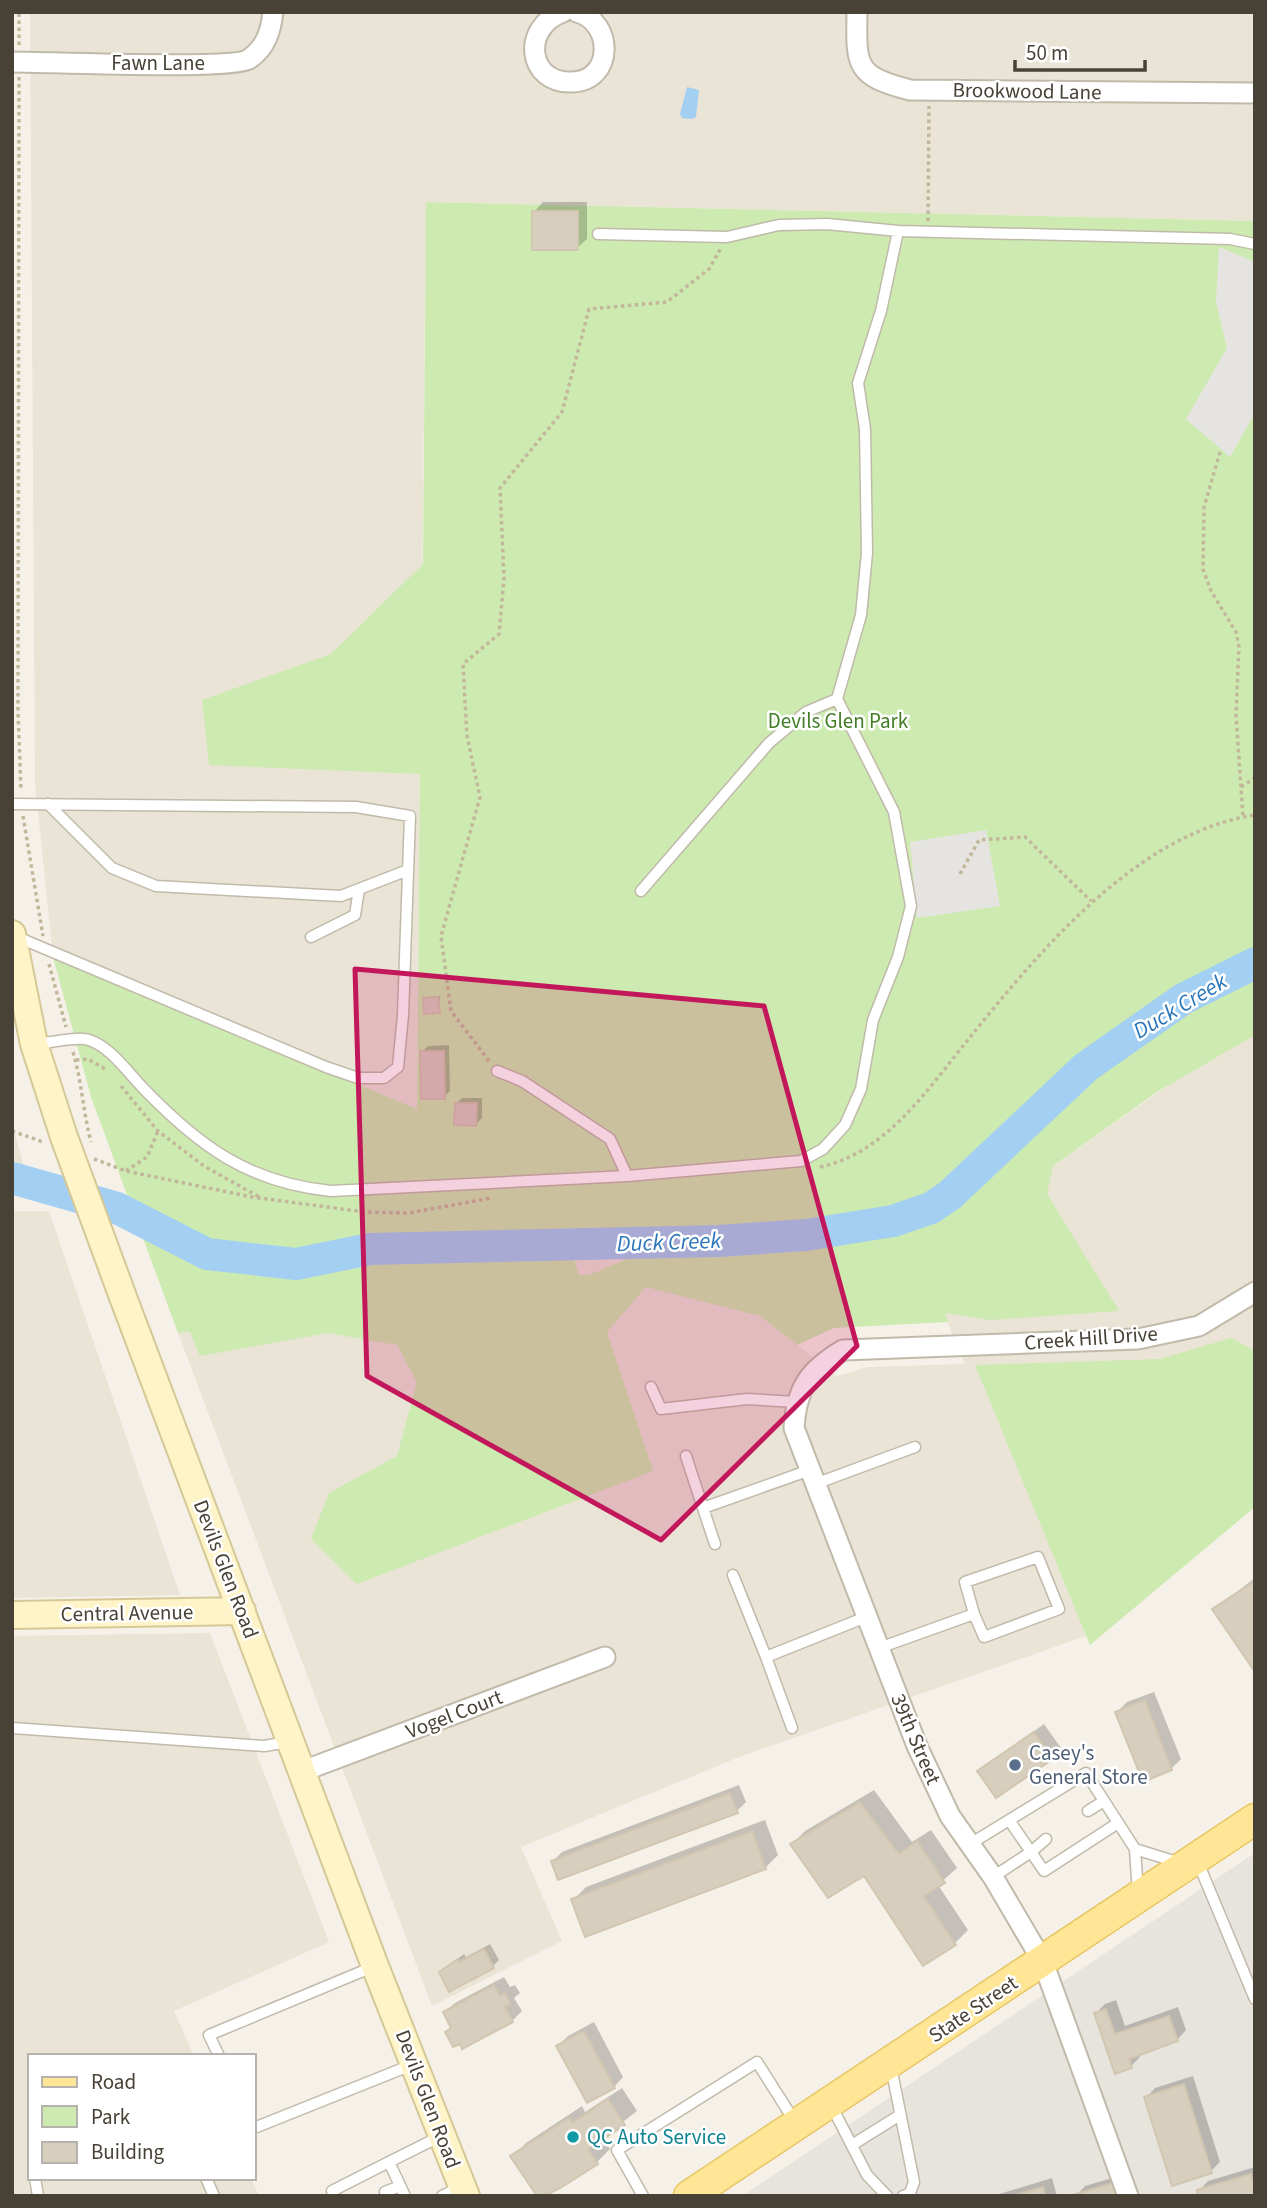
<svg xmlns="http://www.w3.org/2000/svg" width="1267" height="2208" font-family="'Source Sans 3',sans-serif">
  <rect width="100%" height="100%" fill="#f5f1e8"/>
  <path fill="#e9e4d6" d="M30 12H1255V221L426 202 417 1109 53 957 35 782Z
    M1255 1024V1505L1086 1636 739 1757 521 1847 562 1941 432 2006 178 1333 583 1289 574 1259 667 1243 837 1376 868 1367 965 1364 921 1259Z
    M12 1121 24 1168 12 1167Z
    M12 1211H49L180 1595 12 1598Z
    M210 1633 329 1942 174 2011 194 2056H30V2178H251L259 2196H12V1636Z"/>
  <path fill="#e7e3dd" d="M1255 1853V2196H742Z"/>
  <path fill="#cdeab0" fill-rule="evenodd" d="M426 202 1255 221V1035L1157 1092 1053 1166 1047 1194 1119 1311 990 1320 945 1313 948 1322 834 1328 797 1345 760 1316 646 1287 607 1332 653 1471 357 1584 311 1539 329 1493 397 1456 417 1382 397 1345 328 1333 200 1356 190 1332 178 1333 91 1097 53 957 417 1109 420 774 209 765 202 700 331 654 423 564ZM666 1243 679 1252 634 1256 589 1275H579L574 1259Z
    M1231 1338 1255 1351V1507L1090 1645 975 1365 1160 1359Z"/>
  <path fill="#e6e4e0" d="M1219 247 1255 262V413L1230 457 1186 419 1227 348 1216 302Z
    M986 830 1000 906 917 918 910 842Z"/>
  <path fill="#a3cff3" d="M687 87 699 90 696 117 692 119 682 118 680 114Z"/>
  <path fill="#0003" d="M543 202H587V239L577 248 534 212Z
    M440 996 439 1011 425 999 427 997Z
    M449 1045 450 1091 444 1097 422 1052 428 1046Z
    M462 1098H482V1118L476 1124 456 1104Z
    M1255 1578V1669L1214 1609Z
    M1154 1692 1181 1759 1171 1769 1117 1712 1127 1702Z
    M1044 1724 1061 1748 1052 1758 979 1771Z
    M739 1785 746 1802 737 1811 553 1861 562 1852Z
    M874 1790 912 1842 931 1830 957 1868 938 1885 968 1930 955 1943 864 1874 792 1844 805 1831Z
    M765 1820 778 1855 765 1868 573 1900 586 1887Z
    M490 1944 499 1960 493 1966 447 1967 464 1954 466 1957Z
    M504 1977 510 1987 515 1985 520 1993 514 1998 522 2011 512 2021 453 2026 445 2012 455 2003Z
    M1116 2000 1125 2026 1178 2007 1186 2030 1177 2040 1139 2053 1140 2057 1131 2066 1096 2013 1105 2004Z
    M594 2022 623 2077 614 2087 558 2046 568 2036Z
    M1193 2076 1220 2162 1211 2171 1146 2098 1155 2088Z
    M622 2088 637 2111 602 2138 610 2149 597 2162 513 2156 526 2143 582 2106 585 2112Z
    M1255 2167V2196L1199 2191 1208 2181Z
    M1122 2175 1129 2196H1076L1085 2186Z
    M1052 2178 1057 2196H993Z"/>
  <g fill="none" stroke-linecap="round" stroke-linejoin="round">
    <path stroke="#a3cff3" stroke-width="32" d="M12 1178 117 1208 207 1254 296 1264 370 1249 719 1241 806 1235 893 1221 931 1208 950 1195 1086 1067 1183 999 1255 963"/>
  </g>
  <path fill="#d7cebd" stroke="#d2c6b0" stroke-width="2" d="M532 211H578V250H532Z
    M438 997 440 1013 424 1014 423 998Z
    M420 1051H444L445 1099H421Z
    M455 1103H477L476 1126 454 1125Z
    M1255 1581V1672L1212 1609Z
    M1145 1700 1172 1770 1143 1782 1115 1712Z
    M1034 1732 1053 1759 996 1798 977 1771Z
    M730 1793 738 1813 558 1880 551 1861Z
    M860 1802 899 1854 917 1841 945 1883 924 1896 956 1945 923 1966 864 1876 828 1898 790 1844Z
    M752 1831 766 1869 585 1937 571 1899Z
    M484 1949 494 1968 449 1992 439 1972 458 1959 459 1962Z
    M494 1985 500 1996 505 1993 511 2004 505 2007 513 2022 462 2049 460 2044 453 2047 445 2032 451 2028 443 2012Z
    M1106 2009 1115 2034 1169 2016 1178 2041 1129 2059 1132 2068 1115 2074 1094 2013Z
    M584 2031 615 2088 587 2103 556 2046Z
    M1184 2084 1212 2173 1172 2186 1144 2097Z
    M608 2099 625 2125 588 2149 598 2164 562 2187 545 2196H537L510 2156 569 2118 572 2123Z
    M1251 2174 1255 2196H1198L1197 2190Z
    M1113 2183 1117 2196H1074L1073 2195Z
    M1043 2187 1045 2196H1012Z"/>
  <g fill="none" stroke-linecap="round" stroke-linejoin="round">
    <g stroke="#c1baaa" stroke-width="13">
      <path id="lane" d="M598 234 727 237 779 225 827 224 898 231 1230 239 1255 244
        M12 804 356 807 410 816 403 1015 398 1067 384 1078H358L326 1067 17 937
        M48 804 112 868 156 886 341 896 408 870
        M641 891 769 743 806 712 837 699
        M311 937 355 915 359 889
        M36 1044C48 1043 79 1036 89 1040 111 1047 128 1073 144 1089 199 1146 249 1183 331 1191L627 1176 801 1161 823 1149 845 1125 861 1089 873 1020 898 957 911 906 894 812 837 699 861 615 867 553 865 429 858 383 881 311 898 231
        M497 1071 522 1081 610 1139 627 1176
        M651 1387 661 1409 747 1399 796 1402
        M686 1456 703 1508 810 1470
        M815 1484 915 1447
        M703 1508 715 1544
        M733 1575 766 1657 866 1617
        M879 1648 974 1614 965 1582 1038 1557 1059 1609 984 1637 974 1614
        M766 1657 792 1728
        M13 1728 264 1746 289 1742
        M1088 1811 1104 1801
        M1046 1839 1031 1852 1044 1871 1118 1823
        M970 1844 1086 1773 1135 1849
        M1197 1860 1255 1999
        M993 1877 1031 1852 1009 1820
        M1138 1893 1135 1849 1180 1863
        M219 2056 209 2035 375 1966
        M891 2067 914 2182 910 2193 903 2196
        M831 2105 867 2175 887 2196
        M254 2128 414 2064
        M852 2145 900 2115
        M35 2178 38 2196
        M206 2178 214 2196
        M385 2192 400 2186
        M334 2196 332 2191 389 2162
        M405 2196 389 2162 441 2136
        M442 2196 460 2187
        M643 2196 617 2150 757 2062 795 2122"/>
    </g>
    <g stroke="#c1baaa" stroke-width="23">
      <path id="street" d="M563 12C521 27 527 84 572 82 614 81 614 22 577 12
        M857 12C856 66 855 76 910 90L1255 93
        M12 62C46 62 233 70 249 59 266 48 271 30 273 12
        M303 1771 605 1657
        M1128 2196 1043 1962 993 1877 950 1816 917 1746 794 1428C796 1389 809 1370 843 1350L1138 1339 1199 1326 1255 1292"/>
    </g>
    <g stroke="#d6c896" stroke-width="30">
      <path id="secondary" d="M12 934 34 1044 64 1137
        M123 1297 375 1966 466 2196
        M12 1615 242 1611"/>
    </g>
    <g stroke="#e8c663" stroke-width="33">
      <path id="primary" d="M689 2196 1255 1819"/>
    </g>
    <path stroke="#c3b79b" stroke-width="3.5" stroke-dasharray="3.5 3.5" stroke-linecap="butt" d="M19 45V12
      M19 77 18 711 21 791
      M928 221 929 106
      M1220 452 1204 507 1203 569 1211 591 1236 632 1239 646 1236 715 1243 817
      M1241 787 1255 778
      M23 816 43 936
      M960 874 979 840 1025 837 1091 901
      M49 964 66 1027
      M73 1052C82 1082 83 1112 91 1142
      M76 1060 88 1059 107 1070
      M489 1061 451 1011 441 936 480 797 467 736 463 664 499 634 504 578 500 488 562 412 589 309 667 302 709 269 721 248
      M121 1086 158 1131 204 1166 261 1198
      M12 1131 43 1142
      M94 1159 126 1171 252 1197 365 1212 408 1213 492 1198
      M820 1167C886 1153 927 1090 967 1041 1038 953 1136 833 1255 815
      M126 1171 147 1157 158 1131"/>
    <use href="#lane" stroke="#fff" stroke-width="10"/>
    <use href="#street" stroke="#fff" stroke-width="19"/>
    <use href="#secondary" stroke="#fff4c8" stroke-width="26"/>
    <use href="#primary" stroke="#ffe697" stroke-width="30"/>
    <g stroke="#d6c896" stroke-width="30" stroke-linecap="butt">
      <path id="secondary-bridge" d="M64 1137 123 1297"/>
    </g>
    <use href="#secondary-bridge" stroke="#fff4c8" stroke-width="26"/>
  </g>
  <path fill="#c2185b" fill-opacity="0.2" stroke="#c2185b" stroke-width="5" stroke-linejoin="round" d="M355 969 764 1006 857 1346 661 1540 367 1376Z"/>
  <circle fill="#5c6f8a" stroke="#fff" stroke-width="2.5" cx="1015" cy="1765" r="7"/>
  <circle fill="#0f9aa8" stroke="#fff" stroke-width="2.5" cx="573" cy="2137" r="7"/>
  <g text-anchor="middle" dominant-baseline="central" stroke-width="5" stroke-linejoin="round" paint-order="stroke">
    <g font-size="21" fill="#484236" stroke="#fff">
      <text x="158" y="63">Fawn Lane</text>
      <text transform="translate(1027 91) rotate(1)">Brookwood Lane</text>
      <text transform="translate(1091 1338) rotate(-4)">Creek Hill Drive</text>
      <text transform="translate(226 1569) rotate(69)">Devils Glen Road</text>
      <text transform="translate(127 1613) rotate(-1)">Central Avenue</text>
      <text transform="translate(454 1714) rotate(-21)">Vogel Court</text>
      <text transform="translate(916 1739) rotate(67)">39th Street</text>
      <text transform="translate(973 2009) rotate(-34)">State Street</text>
      <text transform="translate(428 2099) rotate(69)">Devils Glen Road</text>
    </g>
    <g font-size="21" fill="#437d27" stroke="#fff">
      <text x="838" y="721">Devils Glen Park</text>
    </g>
    <g font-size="21" fill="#4e5e75" stroke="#fff" text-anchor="start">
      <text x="1029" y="1753">Casey's<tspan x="1029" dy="24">General Store</tspan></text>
    </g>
    <g font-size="21" fill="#0d838f" stroke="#fff" text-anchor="start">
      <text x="587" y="2137">QC Auto Service</text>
    </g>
    <g font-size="23" font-style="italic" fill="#2b76b9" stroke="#fff">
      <text transform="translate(1180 1006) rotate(-31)">Duck Creek</text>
      <text transform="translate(669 1242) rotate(-2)">Duck Creek</text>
    </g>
  </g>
  <rect width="1267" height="2208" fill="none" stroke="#484236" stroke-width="28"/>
  <rect x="28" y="2054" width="228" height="126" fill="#ffffff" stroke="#b6b3af" stroke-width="2"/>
  <rect x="42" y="2077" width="35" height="10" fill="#ffe697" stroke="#b6b3af" stroke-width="2"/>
  <text x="91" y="2089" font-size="21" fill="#484236">Road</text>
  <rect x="42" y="2106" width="35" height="21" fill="#cdeab0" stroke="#b6b3af" stroke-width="2"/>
  <text x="91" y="2124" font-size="21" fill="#484236">Park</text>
  <rect x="42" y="2142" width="35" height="21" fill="#d7cebd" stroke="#b6b3af" stroke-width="2"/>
  <text x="91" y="2159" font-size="21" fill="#484236">Building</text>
  <path d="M1015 60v10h130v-10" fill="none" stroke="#484236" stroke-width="3.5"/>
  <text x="1026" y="60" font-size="21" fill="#484236" stroke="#ffffff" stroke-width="5" paint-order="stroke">50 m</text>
</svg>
